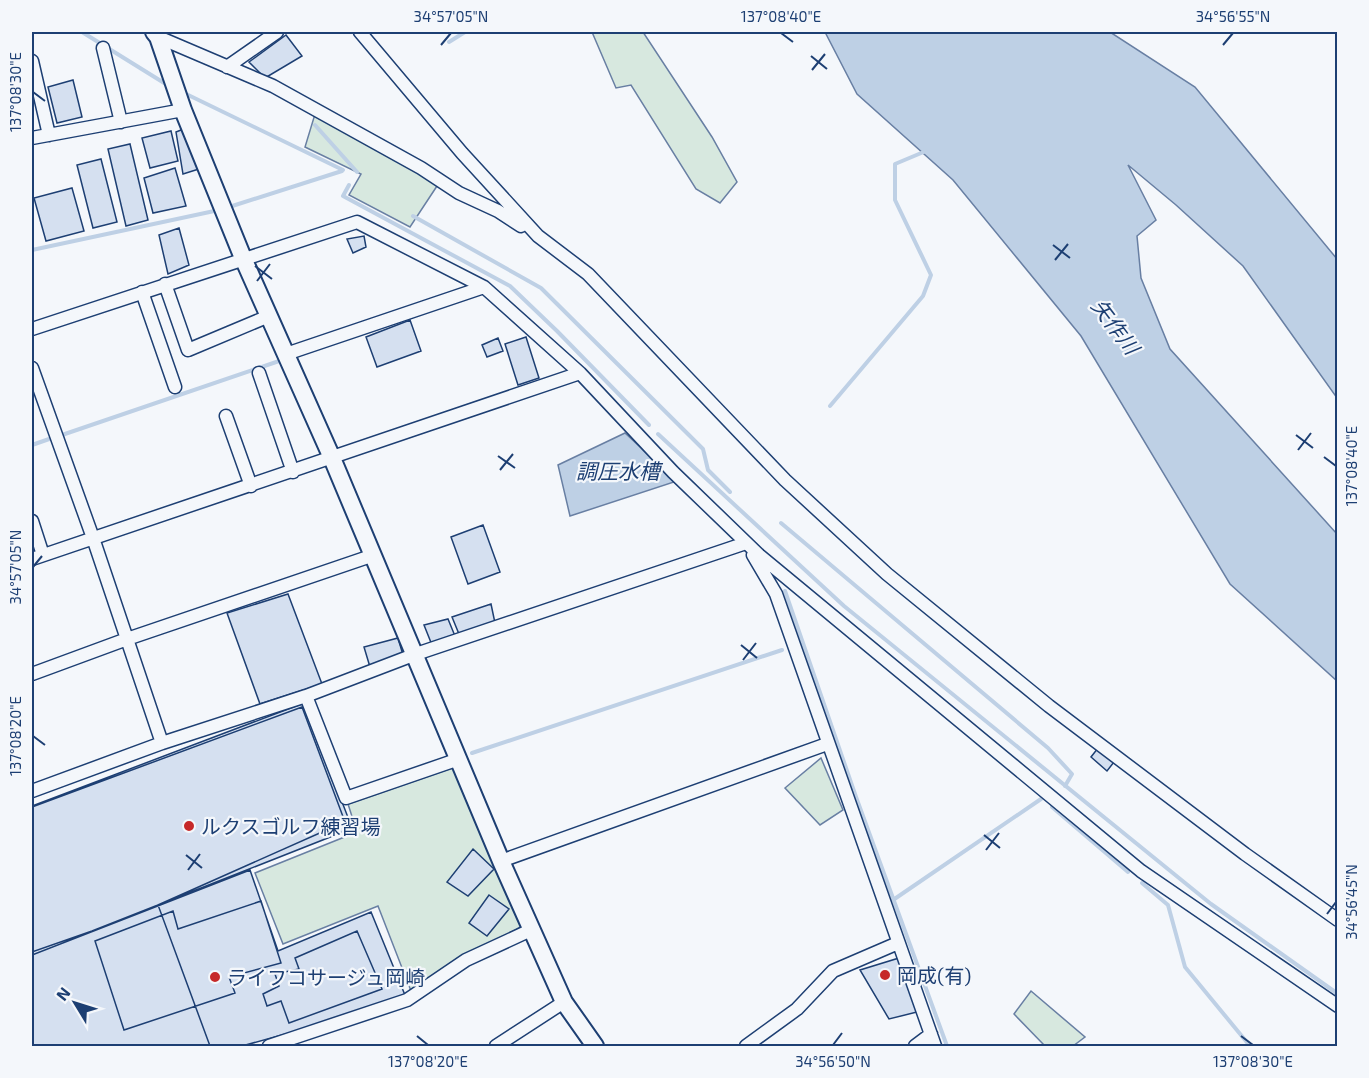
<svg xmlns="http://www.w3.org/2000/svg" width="1369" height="1078" font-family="'Exo 2','Noto Sans JP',sans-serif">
  <rect width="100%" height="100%" fill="#f4f7fb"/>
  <path fill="#d7e8df" stroke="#687fa3" stroke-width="1.5" d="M592 32H643L712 137 737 182 720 203 696 189 631 85 616 88Z
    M315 114 420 170 437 186 410 227 349 195 361 174 305 147Z
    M821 758 843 810 820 825 785 788Z
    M455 767 522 926 411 991 378 906 283 944 255 873 357 832 348 804Z
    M1031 991 1085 1037 1073 1046H1045L1014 1014Z"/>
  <path fill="#bed0e5" stroke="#687fa3" stroke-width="1.5" d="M825 32H1110L1195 87 1337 259V398L1243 266 1176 205 1128 165 1156 220 1137 236 1141 278 1170 349 1337 534V681L1230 584 1081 336 953 180 857 94Z
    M625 433 677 481 570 516 558 465Z"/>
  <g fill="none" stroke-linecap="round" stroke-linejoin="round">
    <path stroke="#bed0e5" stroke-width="4" d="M82 32 169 86
      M449 42 465 32
      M182 92 343 170
      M315 125 357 172
      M349 185 343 196 510 286 557 331 649 425
      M226 208 342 171
      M413 216 541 288 703 449 708 470 730 492
      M32 250 219 210
      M830 406 923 296 931 275 895 200V164L926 151
      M658 434 844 606 1211 904 1338 994
      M59 436 282 360
      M32 445 52 438
      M781 523 1048 748 1072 774 1065 786
      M785 591 856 797 947 1046
      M472 753 782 650
      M1052 807 1128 872
      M1142 883 1168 905 1185 967 1250 1046
      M893 900 1041 799"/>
  </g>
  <path fill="#d5e0f0" stroke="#1d3f73" stroke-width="1.5" d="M286 35 302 56 265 78 249 62Z
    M73 80 82 117 57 123 48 87Z
    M186 128 202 168 183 174 176 132Z
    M171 131 178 161 150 168 142 138Z
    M130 144 148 220 126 226 108 149Z
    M101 159 117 222 93 228 77 165Z
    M175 168 186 206 153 213 144 178Z
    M72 188 84 231 46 241 34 198Z
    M179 228 189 265 168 274 159 235Z
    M364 236 366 247 353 253 347 239Z
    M410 320 421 351 377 367 366 337Z
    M526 337 539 378 518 385 505 344Z
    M498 338 503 351 487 357 482 345Z
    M483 525 500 572 468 584 451 537Z
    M288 594 322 684 260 704 227 613Z
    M491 604 495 623 459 634 452 617Z
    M448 619 455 636 432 645 424 625Z
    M398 638 403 655 370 667 364 647Z
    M304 703 349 820 158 905 210 1046H32V806Z
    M302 707 348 830 92 931 32 952V807Z
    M1098 748 1114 762 1107 771 1091 757Z
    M473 849 494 869 468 896 447 882Z
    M250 870 278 951 371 912 407 1000 242 1046H32V955Z
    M489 895 509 909 487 936 469 923Z
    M261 901 281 963 229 977 235 993 124 1030 95 941 173 911 178 929Z
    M357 931 382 989 289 1023 281 1001 267 1006 263 994 279 986 275 974 299 969 295 958Z
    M899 958 917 1012 889 1019 860 970Z"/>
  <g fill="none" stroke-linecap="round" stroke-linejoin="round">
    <g stroke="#1d3f73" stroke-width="15">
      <path id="street" d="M360 32 462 153 538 236 588 274 785 480 887 574 1049 706 1245 854 1338 920
        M158 37 273 86 421 168 459 193 498 211 521 226
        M103 48 121 122
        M32 61 49 135
        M227 67 277 32
        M32 138 183 110
        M165 284 188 350 269 316
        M142 292 175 387
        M32 329 357 222 484 287 580 373 673 472 759 555 1141 871 1338 1006
        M286 354 484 287
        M32 368 93 538 162 743
        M259 373 293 472
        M226 416 251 486
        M32 521 43 555
        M753 555 776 594 935 1046
        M32 559 580 373
        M32 674 127 639 374 555
        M306 696 346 798 459 759
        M32 791 162 743 306 696 416 654 746 543
        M501 861 827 744
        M269 1046 407 1000 466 960 533 929
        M496 1046 564 1002
        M746 1046 797 1009 833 971 898 943
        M915 1046 931 1034"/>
    </g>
    <g stroke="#1d3f73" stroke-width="20">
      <path id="secondary" d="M154 32 158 37 183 110 243 258 332 458 501 861 564 1002 595 1046"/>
    </g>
    <use href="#street" stroke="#f4f7fb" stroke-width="12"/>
    <use href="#secondary" stroke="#f4f7fb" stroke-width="16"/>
  </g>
  <path fill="none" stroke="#1d3f73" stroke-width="2" d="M781 33 793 42M441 45 451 33M1223 45 1233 33M811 56 827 69M812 70 825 54M33 92 45 101M1053 245 1070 258M1055 260 1068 244M255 266 272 279M257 281 270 264M1296 435 1313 448M1298 450 1311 433M498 456 515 468M1324 457 1336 466M500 470 513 454M33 567 42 556M741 645 757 658M743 660 756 643M33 736 45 745M984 835 1000 848M986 850 999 833M186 855 202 868M188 870 200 854M1327 914 1336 902M417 1036 428 1045M1241 1036 1253 1045M833 1045 842 1033"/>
  <g fill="#c62828" stroke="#f4f7fb" stroke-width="2">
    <circle cx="189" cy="826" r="6"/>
    <circle cx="885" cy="975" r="6"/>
    <circle cx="215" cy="977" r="6"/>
  </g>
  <g text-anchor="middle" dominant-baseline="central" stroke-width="4.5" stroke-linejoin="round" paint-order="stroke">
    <g font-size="20" fill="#1d3f73" stroke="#f4f7fb" text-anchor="start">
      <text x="201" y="826">ルクスゴルフ練習場</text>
      <text x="897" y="975">岡成(有)</text>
      <text x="227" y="977">ライフコサージュ岡崎</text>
    </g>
    <g font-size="21" font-style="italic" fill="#1d3f73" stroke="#f4f7fb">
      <text transform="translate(1116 326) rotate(53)">矢作川</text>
      <text x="618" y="470">調圧水槽</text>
    </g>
  </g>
  <rect width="1369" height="1078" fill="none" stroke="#f4f7fb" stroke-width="66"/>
  <g transform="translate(75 1003) rotate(308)" stroke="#f4f7fb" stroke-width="4.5" paint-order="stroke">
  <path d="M0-4.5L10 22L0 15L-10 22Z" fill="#1d3f73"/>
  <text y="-9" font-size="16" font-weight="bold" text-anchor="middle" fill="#1d3f73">N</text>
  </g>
  <rect x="33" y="33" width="1303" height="1012" fill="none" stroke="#1d3f73" stroke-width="2"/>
  <g font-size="15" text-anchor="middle" fill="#1d3f73">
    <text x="451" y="22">34°57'05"N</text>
    <text x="781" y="22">137°08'40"E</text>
    <text x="1233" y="22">34°56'55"N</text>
    <text transform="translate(16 92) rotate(-90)" y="5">137°08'30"E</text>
    <text transform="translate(1352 466) rotate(-90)" y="5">137°08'40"E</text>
    <text transform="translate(16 567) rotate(-90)" y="5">34°57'05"N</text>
    <text transform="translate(16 736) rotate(-90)" y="5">137°08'20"E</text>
    <text transform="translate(1352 902) rotate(-90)" y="5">34°56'45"N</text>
    <text x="428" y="1067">137°08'20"E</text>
    <text x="833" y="1067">34°56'50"N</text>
    <text x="1253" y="1067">137°08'30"E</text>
  </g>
</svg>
